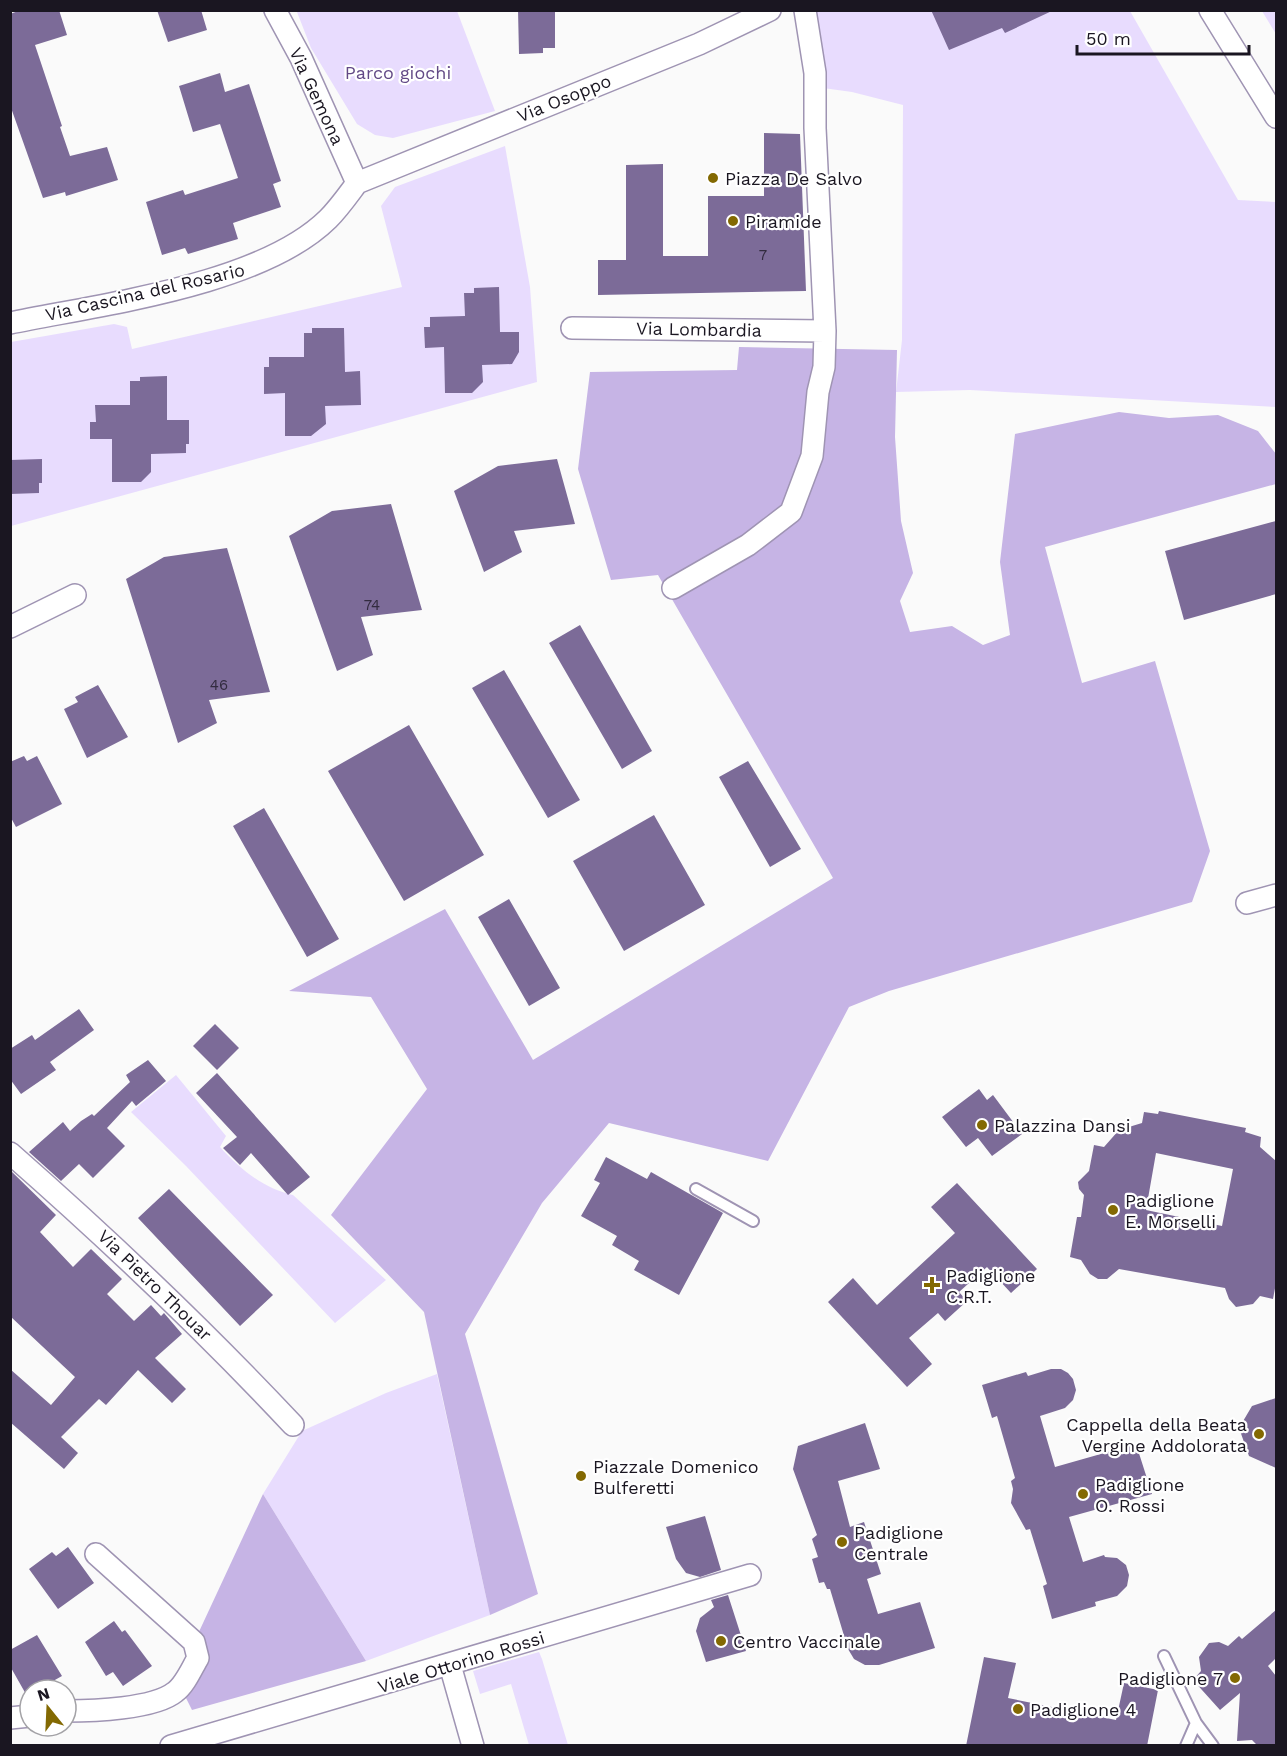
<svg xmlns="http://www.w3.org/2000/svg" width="1287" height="1756" font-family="'Work Sans',sans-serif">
  <rect width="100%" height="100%" fill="#fafafa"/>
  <path fill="#e8dcfe" d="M299 11H457L495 111 393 138 375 135 357 124 311 48 297 12Z
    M806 11H1130L1238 200 1276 202V407L970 390 896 392 902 340 903 105 852 92 823 88Z
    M1262 11H1276V34Z
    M505 146 530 287 537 382 11 526V342L114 324 127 327 132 349 402 287 381 206 395 187Z
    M176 1075 226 1136 220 1147C240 1169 264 1189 293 1195L386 1280 335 1323 186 1166 131 1112Z
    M437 1374 490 1615 366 1661 263 1494 302 1431 386 1393Z
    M539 1652 542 1659 568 1745H529L511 1684 480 1694 473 1671Z"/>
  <path fill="#c6b4e5" d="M739 347 897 350 895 437 901 521 913 573 900 601 910 632 952 626 983 645 1010 635 1000 562 1015 434 1119 412 1169 418 1218 415 1258 431 1276 454V484L1045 547 1082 683 1155 661 1210 851 1192 902 889 991 849 1007 768 1161 609 1123 542 1203 465 1334 538 1594 490 1615 424 1312 331 1215 427 1089 371 997 289 991 445 909 533 1060 833 878 658 575 611 580 578 469 590 372 737 370Z
    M263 1494 366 1661 192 1710 184 1694 197 1636Z"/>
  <path fill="#7c6b98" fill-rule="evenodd" d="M21 10H59L67 35 35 45 62 126 60 127 70 156 107 147 118 180 66 196 65 192 43 198 10 105V14Z
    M157 10H201L207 30 168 42Z
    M518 10H555V48H543V53L519 54Z
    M931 10H1054L1005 33 1002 28 949 50Z
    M220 73 225 92 249 84 281 181 273 184 281 207 233 223 238 239 188 254 185 248 162 255 146 202 183 190 185 195 238 178 220 124 193 132 179 86Z
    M764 133 800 134 806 291 598 295V260H626V165L663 164V256H708V196H764Z
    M499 287 500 332H519V352L512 364 482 365 483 382 472 393H445L444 347 425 348 424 327H430V317L465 316 464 293H474V288Z
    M312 328H344L345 372 360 371 361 405 325 406 326 424 311 436H285V393L264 394V367H269V357H304V333H312Z
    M167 376V420H189V444H186V453L151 454V472L141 482H112V439H90V422H96L95 405H130V381H140V377Z
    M42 459V483H39V493L10 494V460Z
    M557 459 575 524 514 531 522 552 484 572 454 491 498 466Z
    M391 504 422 610 361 617 373 655 337 671 289 536 332 511Z
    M1276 521V594L1184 620 1165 551Z
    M227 548 270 692 209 700 217 723 178 743 126 579 164 557Z
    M580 625 652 751 622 769 549 643Z
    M504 670 580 800 548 818 472 688Z
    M98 685 128 737 87 758 64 709 78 702 75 697Z
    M409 725 484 855 404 901 328 771Z
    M24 756 27 761 37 756 62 804 16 827 10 816V762Z
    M748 761 801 849 770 867 719 777Z
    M264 808 339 939 307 957 233 826Z
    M654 815 705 905 624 951 573 861Z
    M509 899 560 988 529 1006 478 917Z
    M79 1009 94 1030 50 1062 56 1070 21 1094 10 1079V1049L32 1035 35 1040Z
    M215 1024 239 1048 217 1070 193 1046Z
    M148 1060 166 1081 136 1106 132 1101 107 1128 125 1146 93 1178 79 1164 61 1181 29 1152 63 1122 70 1131 81 1121 92 1114 94 1116 130 1082 126 1075Z
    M217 1073 310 1177 288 1195 251 1153 240 1165 223 1148 237 1137 196 1093Z
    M979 1089 987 1100 993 1095 1022 1134 992 1156 978 1138 966 1147 942 1117Z
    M1159 1111 1246 1128 1245 1132 1261 1137 1260 1147 1276 1161V1283L1273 1299 1260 1296 1253 1304 1236 1307 1229 1299 1225 1288 1119 1269 1107 1279H1098L1090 1274 1081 1260 1070 1257 1077 1217H1081L1084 1195 1079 1189 1078 1182 1089 1171 1094 1145 1104 1147 1119 1130 1142 1123 1144 1112 1158 1114ZM1156 1153 1233 1169 1222 1226 1146 1210Z
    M606 1157 647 1179 651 1172 723 1213 679 1295 634 1270 639 1261 612 1245 617 1236 581 1216 600 1183 594 1180Z
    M10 1170 56 1215 40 1232 73 1267 91 1249 122 1279 107 1294 134 1321 151 1305 161 1316 164 1313 182 1334 155 1358 186 1389 172 1403 138 1370 106 1405 99 1399 61 1437 78 1453 64 1469 10 1422V1369L51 1405 75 1377 10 1316Z
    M957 1183 1037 1269 1011 1293 987 1267 959 1292 967 1301 945 1321 938 1313 909 1338 932 1364 907 1387 828 1302 853 1278 877 1305 955 1233 931 1207Z
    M169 1189 273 1295 240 1326 138 1218Z
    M1051 1369H1061L1068 1373 1073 1379 1076 1390 1073 1400 1065 1408 1040 1416 1055 1467 1136 1444 1152 1494 1069 1517 1083 1562 1104 1555 1105 1557 1117 1558 1126 1565 1129 1575 1127 1586 1117 1596 1095 1602 1096 1606 1052 1619 1043 1586 1047 1584 1030 1529 1026 1530 1011 1503 1013 1489 1011 1481 1015 1478 997 1416 992 1418 982 1385 1026 1372 1028 1376Z
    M1276 1398V1468L1249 1456 1239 1428 1252 1406Z
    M865 1423 880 1469 838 1481 850 1527 864 1522 881 1574 867 1579 878 1614 920 1602 935 1648 879 1665H865L854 1659 848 1649 830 1589H827L824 1582 819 1583 812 1559 818 1557 812 1539 817 1535 793 1469 798 1446Z
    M705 1516 721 1570 700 1577 686 1573 676 1559 666 1527Z
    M68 1547 94 1583 58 1609 29 1569 52 1552 56 1556Z
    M728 1595 746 1651 706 1662 696 1631 700 1618 714 1607 711 1600Z
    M1276 1610V1658L1268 1666 1276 1676V1746H1258L1252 1740 1237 1741 1240 1693 1220 1710 1193 1680 1201 1671 1199 1657 1209 1643 1219 1642 1228 1646 1239 1636 1242 1639Z
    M114 1621 122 1632 125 1630 152 1666 123 1686 113 1672 106 1676 85 1642Z
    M37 1635 62 1676 37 1690H30L27 1696 10 1666V1650Z
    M984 1657 1016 1663 1008 1698 1116 1720 1124 1683 1158 1690 1147 1746H966Z"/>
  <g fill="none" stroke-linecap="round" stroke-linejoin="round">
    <g stroke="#9f94b3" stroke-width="14">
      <path id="service" d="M696 1189 753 1221
        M1164 1656 1196 1723 1213 1746
        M1186 1746 1196 1723"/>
    </g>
    <g stroke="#9f94b3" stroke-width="24">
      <path id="minor" d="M275 10 301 58 357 183
        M1210 10 1276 117
        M10 323C102 304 261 285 328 219 339 208 348 195 357 183L699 44 770 10
        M572 328 825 331
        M673 588 748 545 791 512 812 456 818 392 824 367 825 331 815 128V73L805 10
        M10 627 75 595
        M1247 903 1276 895
        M10 1153C109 1240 203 1329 293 1425
        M450 1665 473 1746
        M66 1711C92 1711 154 1709 175 1692 185 1685 192 1668 198 1658L194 1642 96 1554
        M10 1718 30 1716
        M171 1746 750 1575"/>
    </g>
    <use href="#service" stroke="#fff" stroke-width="10"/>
    <use href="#minor" stroke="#fff" stroke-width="21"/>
  </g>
  <g fill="#836902" stroke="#fff" stroke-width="2">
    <circle cx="713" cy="178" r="6"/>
    <circle cx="733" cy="221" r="6"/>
    <circle cx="982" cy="1125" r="6"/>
    <circle cx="1113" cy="1210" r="6"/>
    <path d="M929 1276h6v6h6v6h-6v6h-6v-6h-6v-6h6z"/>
    <circle cx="1259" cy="1434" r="6"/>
    <circle cx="581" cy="1476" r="6"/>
    <circle cx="1083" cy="1494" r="6"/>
    <circle cx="842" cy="1542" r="6"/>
    <circle cx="721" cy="1641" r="6"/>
    <circle cx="1235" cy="1678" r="6"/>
    <circle cx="1018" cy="1709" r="6"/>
  </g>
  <g text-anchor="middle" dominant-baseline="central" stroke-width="4.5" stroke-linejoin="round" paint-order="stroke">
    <g font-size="15" fill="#322b3f">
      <text x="763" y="255">7</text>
      <text x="372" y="605">74</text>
      <text x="219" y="685">46</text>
    </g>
    <g font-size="18" fill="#624986" stroke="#fff">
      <text x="398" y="72">Parco giochi</text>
    </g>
    <g font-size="18" fill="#1a1621" stroke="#fff">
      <text transform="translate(317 96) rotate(65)">Via Gemona</text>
      <text transform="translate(564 98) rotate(-22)">Via Osoppo</text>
      <text transform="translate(145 292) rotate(-13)">Via Cascina del Rosario</text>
      <text transform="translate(699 329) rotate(1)">Via Lombardia</text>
      <text transform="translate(155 1285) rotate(44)">Via Pietro Thouar</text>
      <text transform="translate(461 1662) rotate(-17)">Viale Ottorino Rossi</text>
    </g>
    <g font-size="18" fill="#1a1621" stroke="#fff" text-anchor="start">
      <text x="725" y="178">Piazza De Salvo</text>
      <text x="745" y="221">Piramide</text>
      <text x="994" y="1125">Palazzina Dansi</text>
      <text x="1125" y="1200">Padiglione<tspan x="1125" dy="21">E. Morselli</tspan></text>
      <text x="946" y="1275">Padiglione<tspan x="946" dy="21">C.R.T.</tspan></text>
      <text x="1247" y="1424" text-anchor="end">Cappella della Beata<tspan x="1247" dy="21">Vergine Addolorata</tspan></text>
      <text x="593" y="1466">Piazzale Domenico<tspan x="593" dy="21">Bulferetti</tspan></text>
      <text x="1095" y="1484">Padiglione<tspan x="1095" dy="21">O. Rossi</tspan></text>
      <text x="854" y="1532">Padiglione<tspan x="854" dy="21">Centrale</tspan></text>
      <text x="733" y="1641">Centro Vaccinale</text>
      <text x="1223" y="1678" text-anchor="end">Padiglione 7</text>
      <text x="1030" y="1709">Padiglione 4</text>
    </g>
  </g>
  <rect width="1287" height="1756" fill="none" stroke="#1a1621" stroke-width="24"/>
  <g transform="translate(48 1708) rotate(342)"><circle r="28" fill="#ffffff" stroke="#a3a2a6" stroke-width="1.5"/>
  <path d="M0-4.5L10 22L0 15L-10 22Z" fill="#836902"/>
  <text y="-9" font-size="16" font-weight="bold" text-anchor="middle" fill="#1a1621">N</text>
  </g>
  <path d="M1077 45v9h172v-9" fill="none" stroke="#1a1621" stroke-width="3"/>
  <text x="1086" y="45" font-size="18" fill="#1a1621" stroke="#ffffff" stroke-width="4.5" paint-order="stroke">50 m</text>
</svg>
